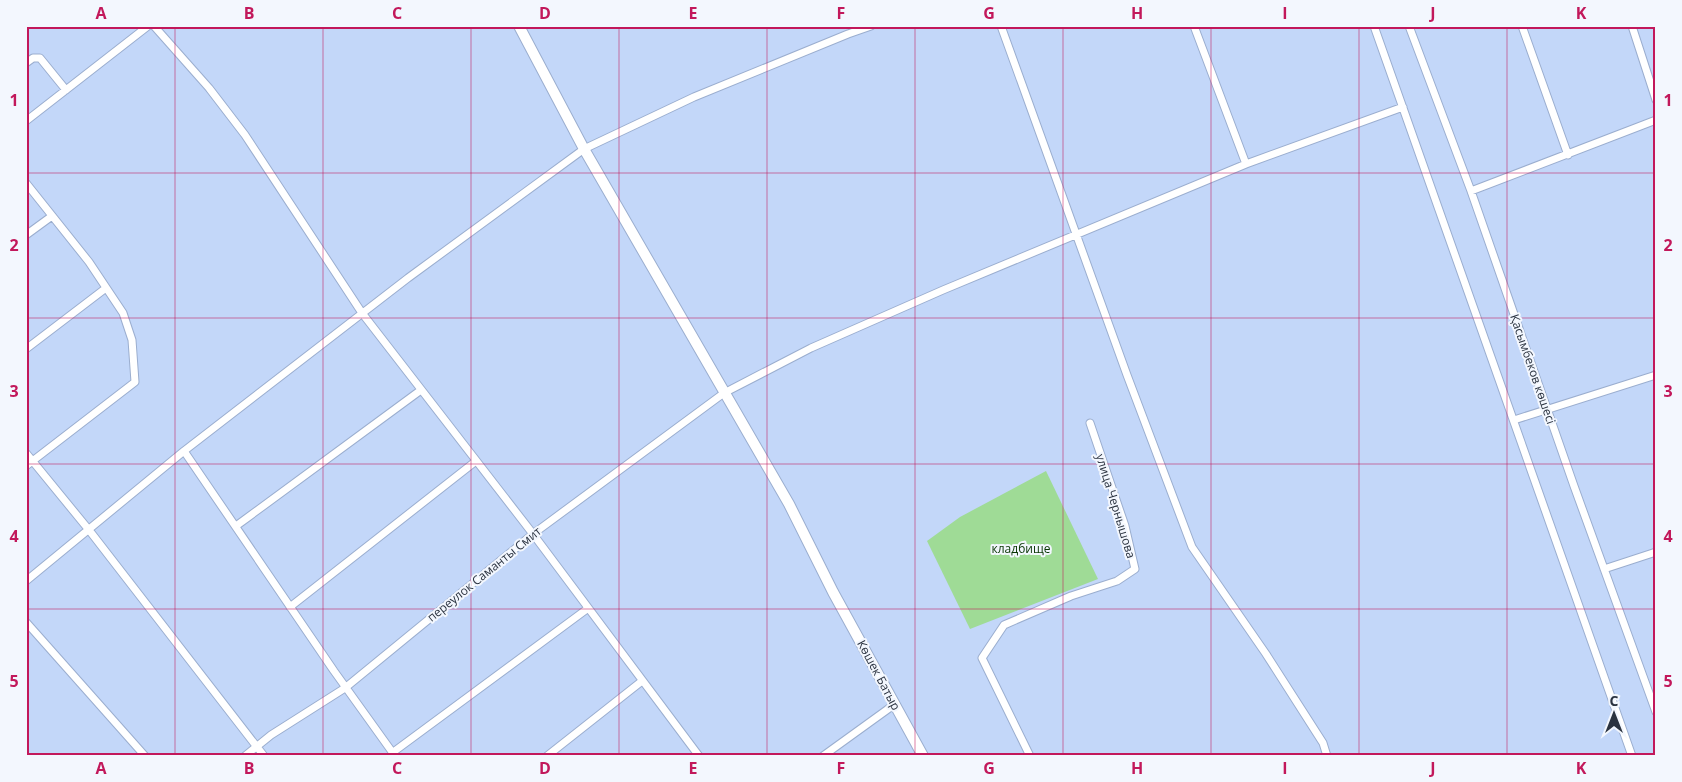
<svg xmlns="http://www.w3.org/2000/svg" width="1682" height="782" font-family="'Open Sans',sans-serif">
  <rect width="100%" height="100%" fill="#c3d7f9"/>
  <path fill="#9fdb96" d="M1046 471 1098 579 970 629 927 541 960 517Z"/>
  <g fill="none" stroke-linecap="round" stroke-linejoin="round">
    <g stroke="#9baecf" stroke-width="9">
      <path id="street" d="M154 26 209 88 245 135 362 313 533 534 699 756
        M1001 26 1127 375 1192 547 1266 654 1323 743 1327 756
        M1194 26 1246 164
        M1374 26 1632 756
        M1409 26 1471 191 1574 486 1656 712
        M1522 26 1568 155
        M1632 26 1656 100
        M26 63 33 58H40L66 90
        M26 121 148 26
        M26 183 89 262 123 313 132 340 135 382 26 466
        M1471 191 1656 120
        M26 235 52 216
        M26 349 106 288
        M1514 420 1656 375
        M184 451 334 671 395 756
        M26 453 89 530 264 756
        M236 526 421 390
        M1604 569 1656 552
        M26 581 184 451 408 278 584 149 694 97 848 34 871 26
        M290 607 476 461
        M26 622 145 756
        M392 753 587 609
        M245 756 271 735 345 688 533 534 724 393 811 348 943 290 1246 164 1403 107
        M547 756 642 681
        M823 756 895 704
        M1030 756 982 658 1004 625 1071 596 1117 581 1135 569 1125 526 1090 423"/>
    </g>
    <g stroke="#9baecf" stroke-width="12">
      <path id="secondary" d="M519 26 584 149 789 504 833 592 923 756"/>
    </g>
    <use href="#street" stroke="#fff" stroke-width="7"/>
    <use href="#secondary" stroke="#fff" stroke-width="10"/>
  </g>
  <path fill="none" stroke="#c2185b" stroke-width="1" stroke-opacity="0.55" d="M175 26V756M323 26V756M471 26V756M619 26V756M767 26V756M915 26V756M1063 26V756M1211 26V756M1359 26V756M1507 26V756M26 173H1656M26 318H1656M26 464H1656M26 609H1656"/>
  <g text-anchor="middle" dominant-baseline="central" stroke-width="4" stroke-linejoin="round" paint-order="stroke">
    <g font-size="12" fill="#2b3340" stroke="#f3f7fe">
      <text transform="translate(1533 369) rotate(71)">Қасымбеков көшесі</text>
      <text transform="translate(1116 506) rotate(73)">улица Чернышова</text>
      <text transform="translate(484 574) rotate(-39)">переулок Саманты Смит</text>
      <text transform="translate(879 675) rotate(62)">Көшек Батыр</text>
    </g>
    <g font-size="12" fill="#073402" stroke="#f3f7fe">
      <text x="1021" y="548">кладбище</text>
    </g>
  </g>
  <rect width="1682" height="782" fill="none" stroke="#f3f7fe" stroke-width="55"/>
  <g transform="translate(1614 714)" stroke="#f3f7fe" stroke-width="4" paint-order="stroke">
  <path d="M0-4L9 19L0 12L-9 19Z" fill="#2b3340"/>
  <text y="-8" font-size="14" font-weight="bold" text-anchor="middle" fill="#2b3340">С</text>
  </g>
  <rect x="28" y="28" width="1626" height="726" fill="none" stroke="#c2185b" stroke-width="2"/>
  <g font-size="16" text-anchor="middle" font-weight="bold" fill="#c2185b">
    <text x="101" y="19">A</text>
    <text x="249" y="19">B</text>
    <text x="397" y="19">C</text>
    <text x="545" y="19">D</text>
    <text x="693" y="19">E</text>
    <text x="841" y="19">F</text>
    <text x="989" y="19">G</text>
    <text x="1137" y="19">H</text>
    <text x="1285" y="19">I</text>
    <text x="1433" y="19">J</text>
    <text x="1581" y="19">K</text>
    <text x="14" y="106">1</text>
    <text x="1668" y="106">1</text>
    <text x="14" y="251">2</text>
    <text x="1668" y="251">2</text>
    <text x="14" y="397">3</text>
    <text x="1668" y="397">3</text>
    <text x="14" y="542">4</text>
    <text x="1668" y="542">4</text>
    <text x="14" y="687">5</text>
    <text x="1668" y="687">5</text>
    <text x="101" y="774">A</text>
    <text x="249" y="774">B</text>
    <text x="397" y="774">C</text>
    <text x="545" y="774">D</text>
    <text x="693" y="774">E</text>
    <text x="841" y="774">F</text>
    <text x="989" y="774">G</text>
    <text x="1137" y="774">H</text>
    <text x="1285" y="774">I</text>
    <text x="1433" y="774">J</text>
    <text x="1581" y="774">K</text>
  </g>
</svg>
